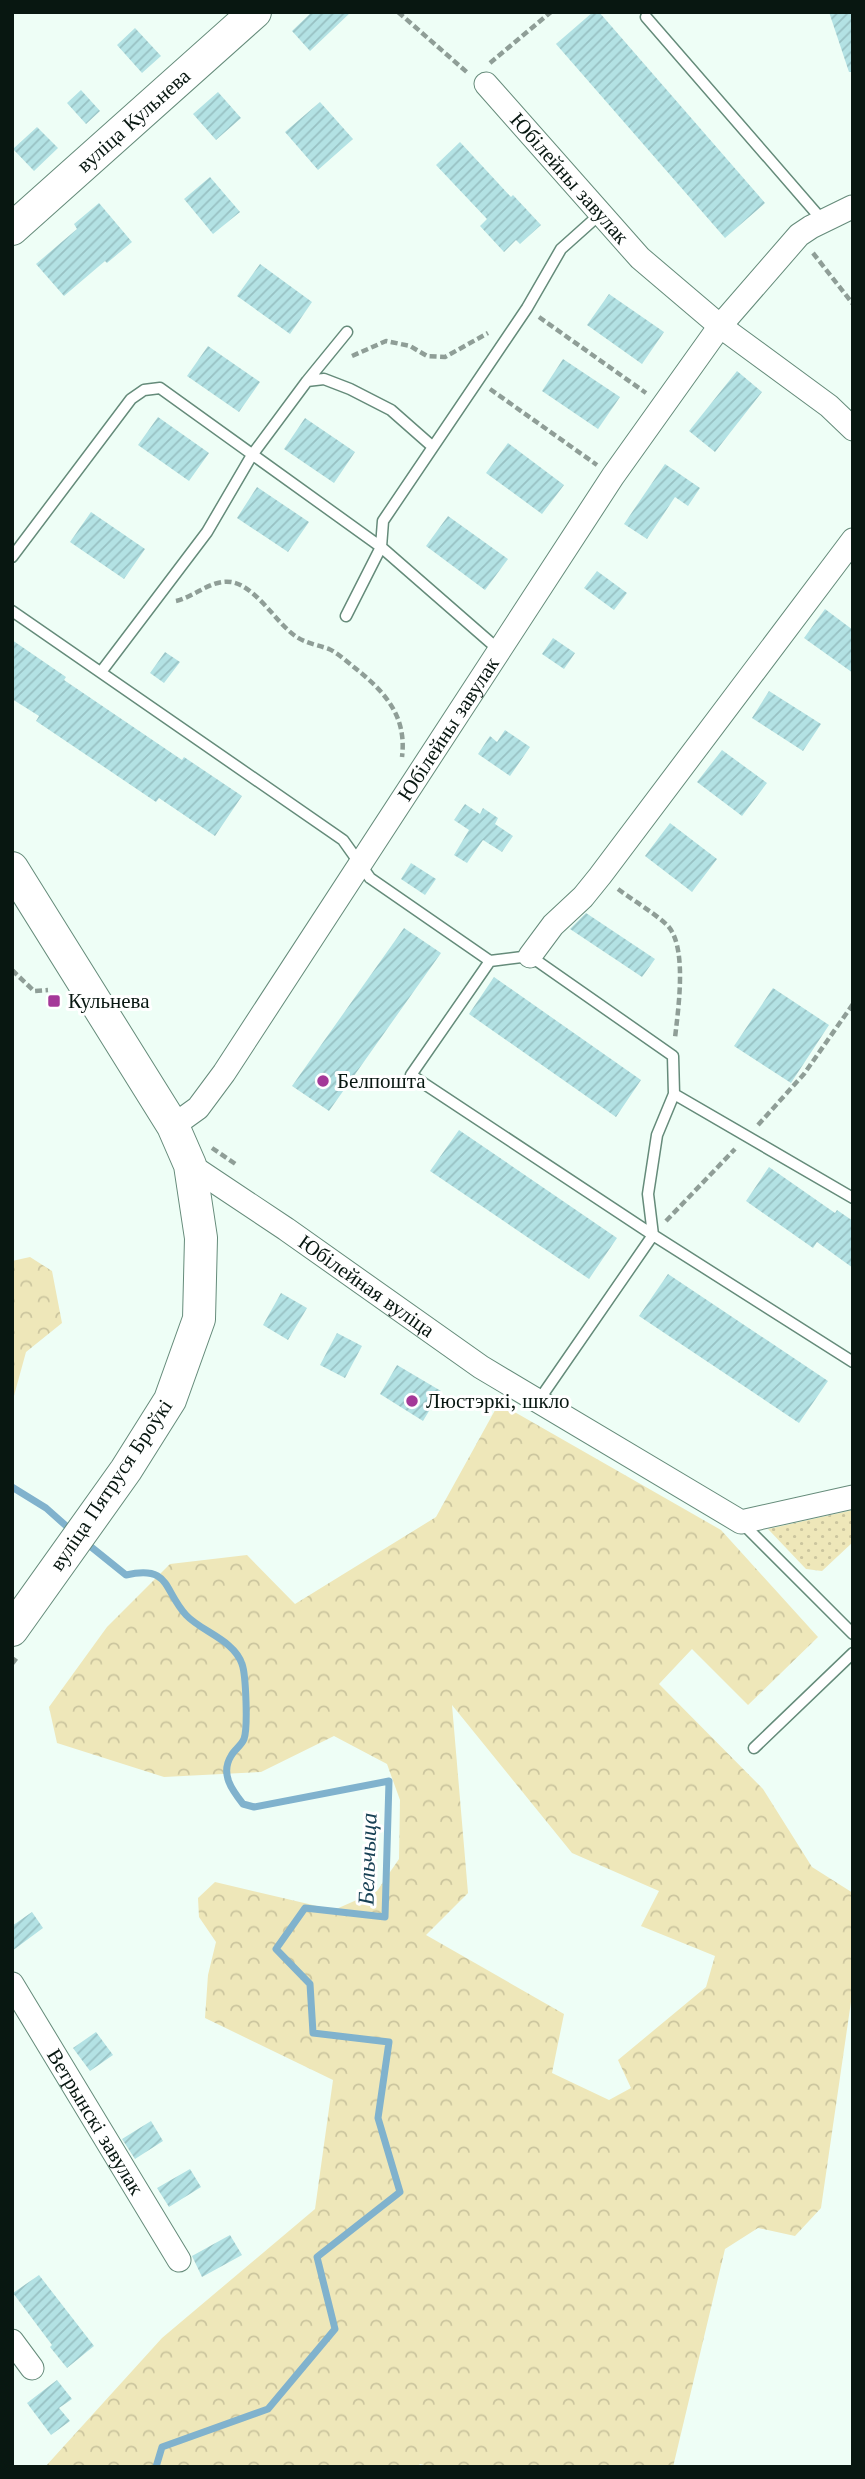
<svg xmlns="http://www.w3.org/2000/svg" width="865" height="2479" font-family="'Libre Baskerville',serif">
  <defs>
    <pattern id="forest-crowns" width="20" height="18" patternUnits="userSpaceOnUse" patternTransform="scale(1.75)"><rect width="20" height="18" fill="#eee7b9"/><path d="M2 6a3 3 0 1 1 6 0M12 15a3 3 0 1 1 6 0" fill="none" stroke="#cbc59e"/></pattern>
    <pattern id="park-dots" width="8" height="8" patternUnits="userSpaceOnUse" patternTransform="scale(1.75)"><rect width="8" height="8" fill="#eee7b9"/><path d="M2 2h.1M6 6h.1" fill="none" stroke="#cbc59e" stroke-width="1.8" stroke-linecap="round"/></pattern>
    <pattern id="building-hatch" width="6" height="6" patternUnits="userSpaceOnUse" patternTransform="scale(1.75)"><rect width="6" height="6" fill="#b3e2e4"/><path d="M-1 1l2-2M0 6l6-6M5 7l2-2" fill="none" stroke="#98c1c3"/></pattern>
  </defs>
  <rect width="100%" height="100%" fill="#eefef6"/>
  <path fill="url(#forest-crowns)" fill-rule="evenodd" d="M30 1257 52 1271 62 1323 26 1352 12 1403V1261Z
    M499 1403 721 1530 818 1637 748 1705 692 1649 659 1684 763 1789 812 1867 853 1893V1988L821 2208 795 2236 758 2228 725 2249 673 2467H433L420 2464 417 2467H45L162 2338 315 2209 333 2080 205 2018 208 1975 216 1942 199 1917 198 1898 215 1882 334 1910 377 1891 399 1859 400 1800 387 1764 334 1736 261 1772 164 1777 57 1743 49 1707 107 1627 170 1564 247 1555 295 1604 436 1517ZM452 1705 572 1853 659 1891 641 1926 715 1956 706 1987 618 2060 631 2088 609 2100 552 2073 564 2014 426 1935 468 1893Z"/>
  <path fill="url(#park-dots)" d="M853 1510V1542L822 1571 806 1569 768 1529Z"/>
  <g fill="none" stroke-linecap="round" stroke-linejoin="round">
    <path stroke="#80b2cd" stroke-width="7" d="M12 1487 46 1508 73 1532
      M85 1542 126 1575C171 1565 163 1590 186 1615 202 1632 234 1640 242 1664 246 1675 248 1728 244 1739 241 1746 234 1750 231 1756 220 1774 232 1790 243 1804L254 1807 389 1781 385 1917 305 1908 276 1949 310 1984 313 2033 389 2042 378 2118 400 2192 317 2257 335 2329 268 2409 162 2447 156 2467"/>
  </g>
  <path fill="url(#building-hatch)" d="M312 12H351L310 51 292 31Z
    M593 12H599L765 203 725 238 556 44Z
    M829 12H853V72H849Z
    M135 28 161 56 142 73 117 45Z
    M81 90 100 111 86 124 67 103Z
    M218 92 241 118 216 140 193 114Z
    M320 102 353 139 318 170 285 132Z
    M37 127 58 148 34 171 13 149Z
    M460 142 511 197 513 195 541 225 520 244 516 240 504 252 480 226 487 219 436 165Z
    M210 177 240 212 213 234 184 199Z
    M99 203 132 242 107 263 105 261 64 296 36 264 77 229 74 224Z
    M260 264 312 302 290 334 237 296Z
    M609 294 664 332 642 364 587 325Z
    M208 346 260 382 239 412 187 376Z
    M563 359 620 397 598 429 542 391Z
    M737 371 762 392 715 452 689 431Z
    M158 417 209 453 189 481 138 445Z
    M305 418 355 452 334 483 284 449Z
    M508 443 564 485 542 514 486 473Z
    M665 464 700 488 688 506 675 497 647 539 624 524Z
    M257 487 309 522 288 552 237 518Z
    M91 512 145 549 124 579 70 542Z
    M448 516 508 559 485 590 426 546Z
    M597 571 627 593 614 610 584 588Z
    M825 609 853 630V673L804 638Z
    M553 638 575 653 564 669 542 654Z
    M12 640 66 677 64 680 182 760 184 757 242 796 215 836 159 798 156 802 36 721 39 716 12 699Z
    M165 652 180 662 164 683 150 673Z
    M769 691 821 724 803 751 752 718Z
    M505 730 530 747 510 776 478 754 490 736 497 742Z
    M722 750 767 783 742 816 697 782Z
    M465 804 480 814 483 808 498 818 495 824 513 836 502 852 483 840 467 863 454 855 469 830 454 820Z
    M670 823 717 859 692 892 645 856Z
    M411 863 436 879 425 895 401 879Z
    M586 913 655 959 642 977 570 929Z
    M404 928 441 953 329 1111 292 1086Z
    M494 977 641 1080 616 1117 469 1014Z
    M773 988 829 1025 791 1083 734 1046Z
    M459 1130 617 1238 589 1279 430 1171Z
    M769 1167 835 1213 837 1210 853 1221V1268L817 1242 813 1248 746 1201Z
    M668 1274 828 1381 799 1423 639 1316Z
    M281 1293 307 1308 288 1340 263 1325Z
    M337 1333 362 1346 345 1378 320 1365Z
    M397 1365 441 1391 423 1421 380 1394Z
    M32 1912 43 1928 12 1951V1926Z
    M96 2032 113 2055 90 2071 73 2048Z
    M151 2121 163 2141 135 2159 122 2139Z
    M190 2169 201 2187 169 2207 157 2188Z
    M230 2235 242 2255 202 2277 192 2256Z
    M39 2275 94 2346 67 2368 50 2347 52 2345 13 2293Z
    M57 2380 72 2399 59 2408 70 2421 51 2435 27 2403Z"/>
  <g fill="none" stroke-linecap="round" stroke-linejoin="round">
    <g stroke="#658b7a" stroke-width="13">
      <path id="lane" d="M646 17 823 221
        M307 381 324 379 350 389 391 410 433 447
        M12 557 131 399 144 390 160 388 381 547 499 650
        M12 611 343 840 370 878 490 961 411 1075 653 1235 853 1362
        M346 616 381 547 383 521 527 308 561 249 599 215
        M101 672 207 532 252 455 307 381 347 332
        M490 961 530 956 673 1056 674 1094 853 1198
        M539 1400 653 1235 648 1194 657 1135 674 1094
        M741 1522 853 1634
        M754 1748 853 1653"/>
    </g>
    <g stroke="#658b7a" stroke-width="25">
      <g id="street">
        <path id="s1" d="M486 84 640 258 720 326 829 406 853 429"/>
        <path d="M530 956 553 925 583 897 600 876 853 540"/>
        <path id="s2" d="M173 1126 198 1108 224 1073 613 476 720 326 799 235 811 227 852 207"/>
        <path id="s3" d="M190 1165 286 1229 481 1367 741 1522 853 1497"/>
        <path id="s4" d="M12 1984 179 2260"/>
        <path d="M12 2341 32 2368"/>
      </g>
    </g>
    <g stroke="#658b7a" stroke-width="34">
      <g id="secondary">
        <path id="s5" d="M12 229 255 12"/>
        <path d="M12 868 173 1126 190 1165 201 1238 199 1319 170 1400 126 1470 12 1630"/>
      </g>
    </g>
    <path stroke="#8f9e97" stroke-width="4.5" stroke-dasharray="7 3.5" stroke-linecap="butt" d="M398 12 469 74
      M490 63 551 12
      M813 253 853 304
      M539 317 646 393
      M352 356 386 341 410 346 427 356 445 357 488 333
      M490 389 597 465
      M176 601C194 597 212 579 231 582 252 585 272 615 287 629 301 643 312 643 329 649 338 653 347 662 355 668 385 692 407 716 402 757
      M618 889C634 901 653 912 667 925 688 946 678 1010 675 1038
      M12 970 34 991 48 990
      M758 1125 804 1074 853 1004
      M212 1148 237 1165
      M666 1221 735 1149
      M12 1664 18 1656"/>
    <use href="#lane" stroke="#fff" stroke-width="10"/>
    <use href="#street" stroke="#fff" stroke-width="23"/>
    <use href="#secondary" stroke="#fff" stroke-width="32"/>
  </g>
  <g fill="#a43898" stroke="#fff" stroke-width="2.5">
    <rect x="47" y="994" width="14" height="14" rx="3.5"/>
    <circle cx="323" cy="1081" r="7"/>
    <circle cx="412" cy="1401" r="7"/>
  </g>
  <g text-anchor="middle" dominant-baseline="central" stroke-width="6" stroke-linejoin="round" paint-order="stroke">
    <g font-size="21" fill="#081711" stroke="#fff">
      <text stroke="none"><textPath href="#s5" startOffset="163">вуліца Кульнева</textPath></text>
      <text stroke="none"><textPath href="#s1" startOffset="126">Юбілейны завулак</textPath></text>
      <text stroke="none"><textPath href="#s2" startOffset="485">Юбілейны завулак</textPath></text>
      <text stroke="none"><textPath href="#s3" startOffset="214">Юбілейная вуліца</textPath></text>
      <text transform="translate(111 1485) rotate(-56)">вуліца Пятруся Броўкі</text>
      <text stroke="none"><textPath href="#s4" startOffset="161">Ветрынскі завулак</textPath></text>
    </g>
    <g font-size="21" fill="#081711" stroke="#fff" text-anchor="start">
      <text x="68" y="1001">Кульнева</text>
      <text x="337" y="1081">Белпошта</text>
      <text x="426" y="1401">Люстэркі, шкло</text>
    </g>
    <g font-size="23" font-style="italic" fill="#184155" stroke="#fff">
      <text transform="translate(367 1859) rotate(-88)">Бельчыца</text>
    </g>
  </g>
  <rect width="865" height="2479" fill="none" stroke="#081711" stroke-width="28"/>
</svg>
